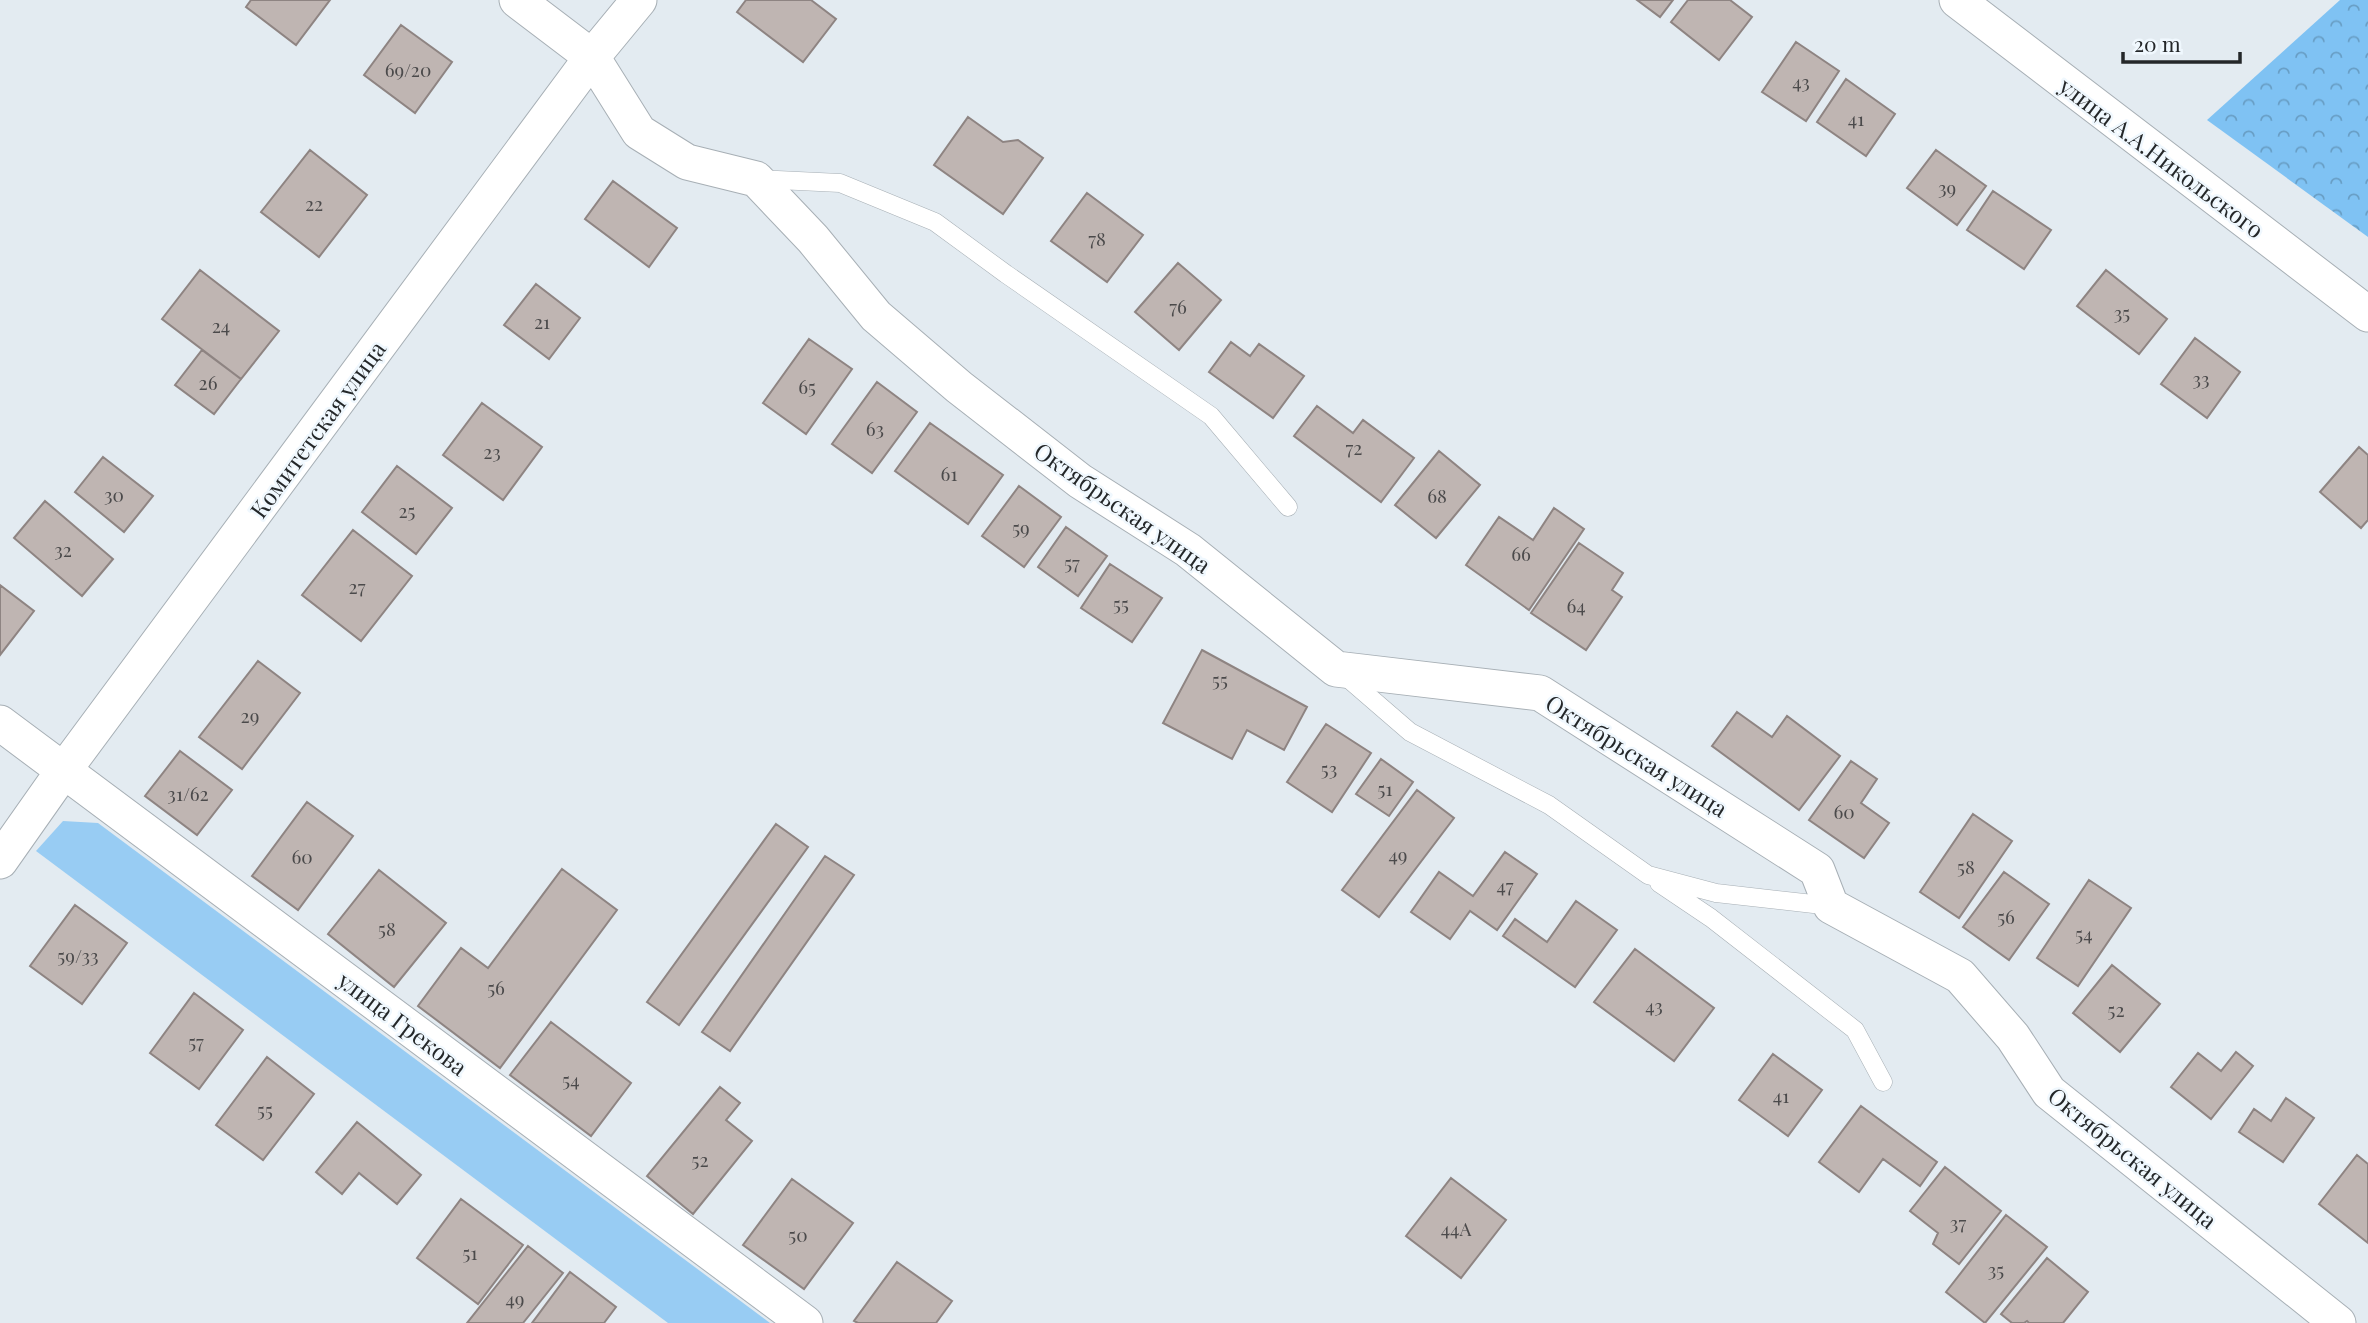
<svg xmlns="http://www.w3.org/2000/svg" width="2368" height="1323" font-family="'Playfair Display',serif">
  <defs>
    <pattern id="forest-crowns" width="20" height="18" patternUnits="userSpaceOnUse" patternTransform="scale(1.75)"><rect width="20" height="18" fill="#7fc2f3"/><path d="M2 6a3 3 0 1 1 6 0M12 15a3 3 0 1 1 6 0" fill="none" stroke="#689ec5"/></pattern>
  </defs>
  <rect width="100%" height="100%" fill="#e3ebf1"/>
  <path fill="#98ccf3" d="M63 821 98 823 770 1323H668L36 851Z"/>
  <path fill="url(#forest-crowns)" d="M2340 0H2368V237L2207 120Z"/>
  <path fill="#bfb5b2" stroke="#8e8482" stroke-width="2" d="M251 0H330L296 45 246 7Z
    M746 0H811L836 19 803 62 737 12Z
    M1637 0H1673L1660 17Z
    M1688 0H1730L1752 17 1719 60 1671 22Z
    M401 25 452 62 415 113 364 75Z
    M1796 42 1839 71 1806 121 1762 92Z
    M1846 79 1895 114 1866 156 1817 122Z
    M968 117 1003 142 1018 140 1043 158 1003 214 934 165Z
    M310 150 367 195 319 257 261 212Z
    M1936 150 1986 186 1957 225 1907 188Z
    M613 181 677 228 649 267 585 219Z
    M1993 191 2051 230 2024 269 1967 230Z
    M1087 193 1143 235 1107 282 1051 241Z
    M1178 263 1221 300 1179 350 1135 312Z
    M200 270 279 331 241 379 162 319Z
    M2106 270 2167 319 2139 354 2077 306Z
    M536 284 580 318 549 359 504 325Z
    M2195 338 2240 372 2207 418 2161 384Z
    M809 339 852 369 806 434 763 403Z
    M1231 342 1250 356 1259 344 1304 376 1273 418 1209 372Z
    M202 350 241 379 214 414 175 385Z
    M877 382 917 412 872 473 832 444Z
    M482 403 542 447 503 500 443 455Z
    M1317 406 1353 433 1363 420 1414 458 1381 502 1294 436Z
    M930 423 1003 475 968 524 895 471Z
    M2359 447 2368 455V520L2361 528 2320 492Z
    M1439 451 1480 485 1436 538 1395 505Z
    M103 457 153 496 124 532 75 492Z
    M397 466 452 508 416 554 362 512Z
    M1019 486 1061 517 1024 567 982 536Z
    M45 501 113 559 82 596 14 538Z
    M1554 508 1584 529 1529 610 1466 565 1499 517 1533 540Z
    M1066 527 1107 556 1078 596 1038 567Z
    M353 530 412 576 361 641 302 595Z
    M1579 543 1623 573 1612 590 1622 597 1586 650 1531 613Z
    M1110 564 1162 598 1132 642 1081 608Z
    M0 585 34 611 0 655Z
    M1202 650 1307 707 1284 750 1247 730 1232 759 1163 723Z
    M258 661 300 693 242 769 199 737Z
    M1737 712 1772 737 1787 716 1840 756 1799 810 1712 746Z
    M1326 724 1371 753 1332 812 1287 782Z
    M180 751 232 790 197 835 145 796Z
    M1381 759 1413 782 1389 816 1356 794Z
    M1851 761 1877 779 1861 803 1889 823 1864 858 1809 820Z
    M1417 790 1454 818 1379 917 1342 890Z
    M307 802 353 836 298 910 252 876Z
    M1973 814 2012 841 1959 918 1920 892Z
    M776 824 808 847 679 1025 647 1002Z
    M1505 852 1537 874 1497 930 1470 911 1450 939 1411 912 1439 872 1473 896Z
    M825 856 854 875 730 1051 702 1032Z
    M562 869 617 910 500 1068 418 1006 461 948 488 968Z
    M379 870 446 923 394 987 328 934Z
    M2004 872 2049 904 2009 960 1963 927Z
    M2089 880 2131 908 2078 986 2037 958Z
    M1576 901 1617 930 1575 987 1503 936 1515 919 1547 942Z
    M75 905 127 943 82 1004 30 966Z
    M1635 949 1714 1008 1674 1061 1594 1002Z
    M2112 965 2160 1004 2120 1052 2073 1013Z
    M194 993 243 1030 199 1089 150 1053Z
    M551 1022 631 1083 591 1136 510 1075Z
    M2236 1052 2253 1066 2211 1119 2171 1087 2198 1053 2221 1071Z
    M1773 1054 1822 1090 1788 1136 1739 1100Z
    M267 1057 314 1094 263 1160 216 1125Z
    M720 1087 740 1103 726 1120 752 1141 693 1214 647 1176Z
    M2286 1098 2314 1118 2283 1162 2239 1132 2254 1109 2271 1121Z
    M1861 1106 1937 1162 1920 1186 1883 1159 1859 1192 1819 1162Z
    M357 1122 421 1175 397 1204 359 1173 342 1194 316 1172Z
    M2357 1155 2368 1164V1243L2319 1204Z
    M1945 1167 2001 1211 1959 1264 1933 1244 1938 1233 1910 1211Z
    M1451 1178 1506 1220 1461 1278 1406 1236Z
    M792 1179 853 1223 804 1289 743 1245Z
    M461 1199 523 1245 478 1304 417 1258Z
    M2006 1215 2047 1247 1985 1323 1946 1292Z
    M528 1246 563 1273 523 1323H467Z
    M2047 1258 2088 1292 2063 1323H2029L2027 1321 2024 1323H2012L2001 1314Z
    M897 1262 952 1301 936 1323H858L854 1321Z
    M570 1272 616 1307 604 1323H532Z"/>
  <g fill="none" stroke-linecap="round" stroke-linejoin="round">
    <g stroke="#a7afb5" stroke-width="19">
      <path id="lane" d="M759 179 840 183 935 222 1006 274 1211 416 1288 507
        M1344 675 1410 732 1549 805 1648 875 1716 893 1831 906
        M1659 883 1711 918 1855 1030 1883 1082"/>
    </g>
    <g stroke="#a7afb5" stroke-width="37">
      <path id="street" d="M517 0 592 57 639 132 687 162 756 179 813 239 876 316 959 387 1080 481 1188 550 1336 669 1540 693 1817 870 1831 906 1960 976 2013 1037 2049 1092 2338 1323
        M1957 0 2368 314
        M0 723 805 1323
        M0 861 64 770 592 57 639 0"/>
    </g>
    <use href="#lane" stroke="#fff" stroke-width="18"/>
    <use href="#street" stroke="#fff" stroke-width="35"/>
  </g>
  <g text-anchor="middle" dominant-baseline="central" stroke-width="5" stroke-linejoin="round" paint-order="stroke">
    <g font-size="19" fill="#4b4a4b">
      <text x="408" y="69">69/20</text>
      <text x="1801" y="81">43</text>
      <text x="1856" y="118">41</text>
      <text x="1947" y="187">39</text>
      <text x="314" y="203">22</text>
      <text x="1097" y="238">78</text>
      <text x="1178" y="306">76</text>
      <text x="2122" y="312">35</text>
      <text x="542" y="321">21</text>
      <text x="221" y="325">24</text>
      <text x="2201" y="378">33</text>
      <text x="208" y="382">26</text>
      <text x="807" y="386">65</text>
      <text x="875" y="428">63</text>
      <text x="1354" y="447">72</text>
      <text x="492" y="451">23</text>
      <text x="949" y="473">61</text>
      <text x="114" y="494">30</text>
      <text x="1437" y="495">68</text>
      <text x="407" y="510">25</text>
      <text x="1021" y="527">59</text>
      <text x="63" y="549">32</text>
      <text x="1521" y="553">66</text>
      <text x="1072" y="562">57</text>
      <text x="357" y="586">27</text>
      <text x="1121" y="603">55</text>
      <text x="1576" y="605">64</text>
      <text x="1220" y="679">55</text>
      <text x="250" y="715">29</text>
      <text x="1329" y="768">53</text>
      <text x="1385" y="788">51</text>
      <text x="188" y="793">31/62</text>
      <text x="1844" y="811">60</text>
      <text x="1398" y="854">49</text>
      <text x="302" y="856">60</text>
      <text x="1966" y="866">58</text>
      <text x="1505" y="885">47</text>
      <text x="2006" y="916">56</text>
      <text x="387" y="928">58</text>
      <text x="2084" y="933">54</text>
      <text x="78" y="955">59/33</text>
      <text x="496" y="987">56</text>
      <text x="1654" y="1005">43</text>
      <text x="2116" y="1009">52</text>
      <text x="196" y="1041">57</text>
      <text x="571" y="1079">54</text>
      <text x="1781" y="1095">41</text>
      <text x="265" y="1109">55</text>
      <text x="700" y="1159">52</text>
      <text x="1958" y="1222">37</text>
      <text x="1456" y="1228">44А</text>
      <text x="798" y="1234">50</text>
      <text x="470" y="1252">51</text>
      <text x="1996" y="1269">35</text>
      <text x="515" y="1298">49</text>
    </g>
    <g font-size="23" fill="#242729" stroke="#f0f8fe">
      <text transform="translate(2162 157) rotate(37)">улица А.А.Никольского</text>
      <text transform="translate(317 429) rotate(-54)">Комитетская улица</text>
      <text transform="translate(1123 507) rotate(35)">Октябрьская улица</text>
      <text transform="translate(1637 755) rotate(32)">Октябрьская улица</text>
      <text transform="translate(403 1023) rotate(37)">улица Грекова</text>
      <text transform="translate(2133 1157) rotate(39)">Октябрьская улица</text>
    </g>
  </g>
  <path d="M2123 52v10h117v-10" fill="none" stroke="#242729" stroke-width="3.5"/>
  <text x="2134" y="52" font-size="21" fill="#242729" stroke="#f0f8fe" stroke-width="5" paint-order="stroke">20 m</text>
</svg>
